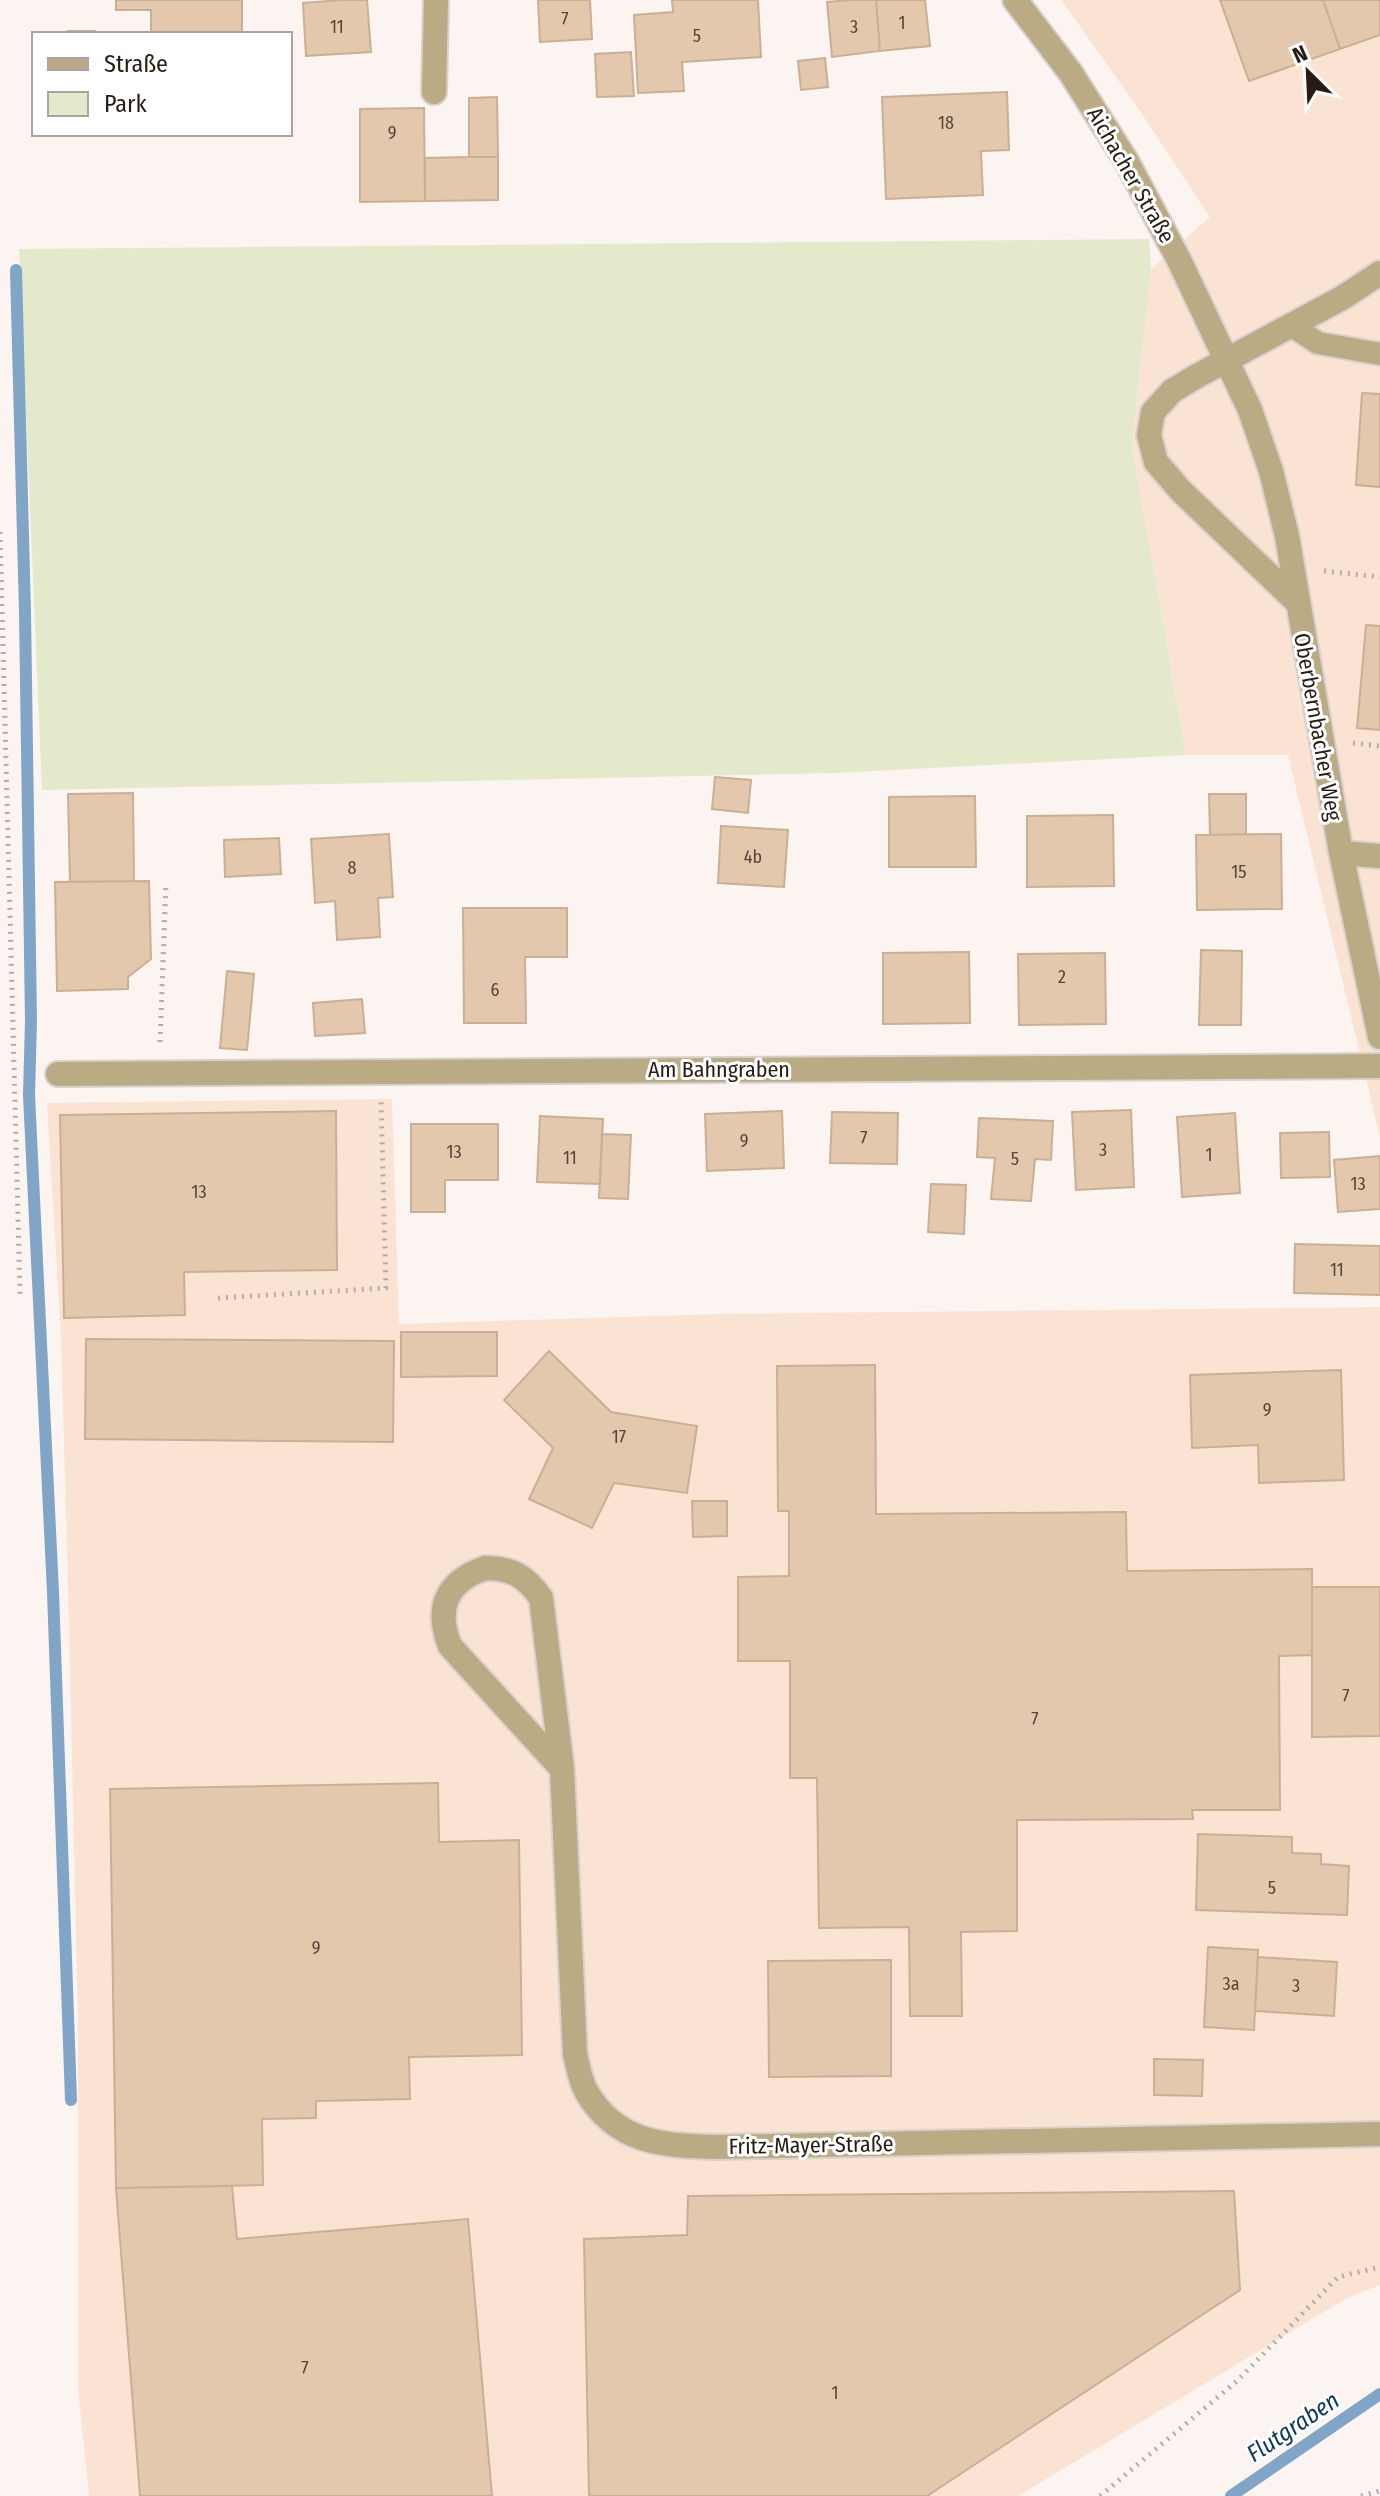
<svg xmlns="http://www.w3.org/2000/svg" width="1380" height="2496" font-family="'Fira Sans Condensed',sans-serif">
  <rect width="100%" height="100%" fill="#fbf4f0"/>
  <path fill="#fbe3d3" d="M1061 0H1380V1137L1288 755H1186L1132 447 1151 269 1210 217 1138 108Z
    M392 1099 399 1324 721 1314 1380 1307V2285L1347 2298 1018 2496H89L78 2388V2018L68 1584 61 1335 47 1103Z"/>
  <path fill="#e5e9cb" d="M1149 239 1151 269 1132 447 1186 755 835 773 42 790 19 249Z"/>
  <g fill="none" stroke-linecap="round" stroke-linejoin="round">
    <path stroke="#81a5c7" stroke-width="12" d="M16 270 25 612 31 1021 29 1095 53 1592 71 2100
      M1231 2496 1380 2394"/>
  </g>
  <path fill="#e3c8ad" stroke="#c9af94" stroke-width="2" d="M116 0H242V34H151V10H116Z
    M342 0H367L371 52 306 56 303 3Z
    M538 0H590L592 39 540 42Z
    M672 0H758L761 57 682 62 684 91 638 93 634 15 673 12Z
    M851 0H876L880 51 832 57 827 2Z
    M876 0H925L930 46 880 51Z
    M1220 0H1323L1340 49 1249 81Z
    M1323 0H1380V35L1340 49Z
    M68 31H95V34H69Z
    M631 52 634 96 597 97 595 54Z
    M825 58 828 87 801 90 798 61Z
    M1007 92 1009 150 981 151 983 195 886 199 882 97Z
    M497 97 498 157H469V98Z
    M424 108 425 201 360 202V109Z
    M469 157H498V200L425 201V158Z
    M1362 393 1380 394V487L1356 485Z
    M1366 625 1380 626V730L1357 728Z
    M715 777 751 780 748 813 712 809Z
    M133 793 134 881 70 882 68 794Z
    M1209 794H1246V834L1210 835Z
    M975 796 976 867H889V797Z
    M1113 815 1114 886 1027 887V816Z
    M721 826 788 830 784 887 718 883Z
    M389 834 393 897 378 898 380 937 337 940 335 901 315 903 311 839Z
    M1281 834 1282 909 1197 910 1196 835Z
    M279 838 281 874 225 877 224 840Z
    M149 881 151 959 128 977V989L57 991 55 882Z
    M463 908H567V957H525L526 1023H464Z
    M1201 950 1242 951 1241 1025H1199Z
    M969 952 970 1023 883 1024V953Z
    M1105 953 1106 1024 1019 1025 1018 954Z
    M227 971 254 974 247 1050 220 1048Z
    M362 999 365 1033 315 1036 313 1003Z
    M1131 1110 1134 1187 1076 1190 1072 1112Z
    M336 1111 337 1270 184 1272 185 1315 64 1318 60 1115Z
    M782 1111 784 1168 707 1171 705 1114Z
    M832 1112 898 1113 897 1164 830 1163Z
    M1235 1113 1240 1193 1182 1197 1177 1117Z
    M540 1116 603 1119 600 1184 537 1182Z
    M979 1118 1053 1121 1051 1160 1035 1159 1031 1201 991 1199 995 1158 977 1157Z
    M411 1124H498V1180H445V1212H411Z
    M1329 1132 1330 1177 1281 1178 1280 1133Z
    M602 1134 631 1135 628 1199 599 1198Z
    M1380 1156V1209L1338 1212 1334 1160Z
    M931 1184 966 1185 964 1234 928 1232Z
    M1295 1244 1380 1246V1295L1294 1293Z
    M401 1332H497V1376L401 1377Z
    M86 1339 394 1341 393 1442 85 1439Z
    M549 1351 611 1412 697 1426 687 1493 614 1483 592 1528 529 1499 553 1448 504 1400Z
    M875 1365 876 1514 1126 1512 1127 1571 1312 1569V1655L1279 1656 1280 1810H1192L1193 1819 1017 1820V1931L961 1932 962 2016H910L909 1927 819 1928 817 1778H790V1661H738V1577L789 1576V1511H778L777 1366Z
    M1341 1370 1344 1480 1259 1483 1258 1445 1192 1448 1190 1375Z
    M692 1501H727V1536L693 1537Z
    M1312 1587H1380V1736L1312 1737Z
    M438 1783 439 1842 519 1840 522 2055 409 2057 410 2099 316 2101V2118L262 2119 263 2185 116 2188 110 1789Z
    M1198 1834 1292 1837V1853L1321 1854V1864L1349 1866 1347 1915 1196 1910Z
    M1208 1947 1258 1950 1254 2030 1204 2027Z
    M1258 1957 1337 1962 1334 2016 1255 2011Z
    M891 1960V2076L769 2077 768 1961Z
    M1154 2059 1203 2060 1202 2096 1154 2095Z
    M232 2186 237 2239 468 2219 492 2496H140L116 2188Z
    M1234 2191 1240 2290 927 2496H589L584 2239 687 2235 688 2196Z"/>
  <g fill="none" stroke-linecap="round" stroke-linejoin="round">
    <g stroke="#d9d1cd" stroke-width="26">
      <path id="service" d="M1292 326 1318 343 1380 354"/>
    </g>
    <g stroke="#d9d1cd" stroke-width="28">
      <path id="minor" d="M1015 0 1070 72 1127 162 1179 260 1250 410 1271 471 1287 536 1341 853 1380 1037
        M434 92 436 0
        M1296 601 1181 491 1156 462 1149 435 1153 412 1172 391 1197 376 1342 298 1380 273
        M1341 853 1380 856
        M58 1074 1380 1066
        M485 1568C511 1568 526 1576 541 1598L562 1769 450 1646C435 1608 446 1582 485 1568Z
        M562 1769 575 2054C578 2066 580 2080 586 2091 616 2144 665 2146 719 2147L1380 2134"/>
    </g>
    <path stroke="#b5aca7" stroke-width="5" stroke-dasharray="2 6" stroke-linecap="butt" d="M0 532 20 1294
      M1324 571 1380 577
      M1353 743 1380 746
      M160 1042 166 883
      M218 1298 386 1288 381 1102
      M1100 2496 1237 2381 1338 2277 1380 2267
      M1361 2496 1380 2491"/>
    <use href="#service" stroke="#baab84" stroke-width="22"/>
    <use href="#minor" stroke="#baab84" stroke-width="24"/>
  </g>
  <g text-anchor="middle" dominant-baseline="central" stroke-width="6" stroke-linejoin="round" paint-order="stroke">
    <g font-size="18" fill="#56463a">
      <text x="565" y="19">7</text>
      <text x="902" y="23">1</text>
      <text x="337" y="27">11</text>
      <text x="854" y="27">3</text>
      <text x="697" y="36">5</text>
      <text x="946" y="123">18</text>
      <text x="392" y="133">9</text>
      <text x="753" y="857">4b</text>
      <text x="352" y="868">8</text>
      <text x="1239" y="872">15</text>
      <text x="1062" y="977">2</text>
      <text x="495" y="990">6</text>
      <text x="864" y="1138">7</text>
      <text x="744" y="1141">9</text>
      <text x="1103" y="1150">3</text>
      <text x="454" y="1152">13</text>
      <text x="1209" y="1155">1</text>
      <text x="570" y="1158">11</text>
      <text x="1015" y="1159">5</text>
      <text x="1358" y="1184">13</text>
      <text x="199" y="1192">13</text>
      <text x="1337" y="1270">11</text>
      <text x="1267" y="1410">9</text>
      <text x="619" y="1437">17</text>
      <text x="1346" y="1696">7</text>
      <text x="1035" y="1719">7</text>
      <text x="1272" y="1888">5</text>
      <text x="316" y="1948">9</text>
      <text x="1231" y="1984">3a</text>
      <text x="1296" y="1986">3</text>
      <text x="305" y="2368">7</text>
      <text x="835" y="2393">1</text>
    </g>
    <g font-size="22" fill="#271b13" stroke="#fff">
      <text transform="translate(1131 175) rotate(60)">Aichacher Straße</text>
      <text transform="translate(1318 727) rotate(80)">Oberbernbacher Weg</text>
      <text x="719" y="1069">Am Bahngraben</text>
      <text transform="translate(811 2145) rotate(-1)">Fritz-Mayer-Straße</text>
    </g>
    <g font-size="24" font-style="italic" fill="#0d3658" stroke="#fff">
      <text transform="translate(1293 2427) rotate(-34)">Flutgraben</text>
    </g>
  </g>
  <rect x="32" y="32" width="260" height="104" fill="#ffffff" stroke="#a9a4a1" stroke-width="2"/>
  <rect x="48" y="58" width="40" height="12" fill="#baab84" stroke="#a9a4a1" stroke-width="2"/>
  <text x="104" y="72" font-size="24" fill="#271b13">Straße</text>
  <rect x="48" y="92" width="40" height="24" fill="#e5e9cb" stroke="#a9a4a1" stroke-width="2"/>
  <text x="104" y="112" font-size="24" fill="#271b13">Park</text>
  <g transform="translate(1308 72) rotate(336)" stroke="#ffffff" stroke-width="6" paint-order="stroke">
  <path d="M0-6L14 30L0 20L-14 30Z" fill="#271b13"/>
  <text y="-12" font-size="22" font-weight="bold" text-anchor="middle" fill="#271b13">N</text>
  </g>
</svg>
